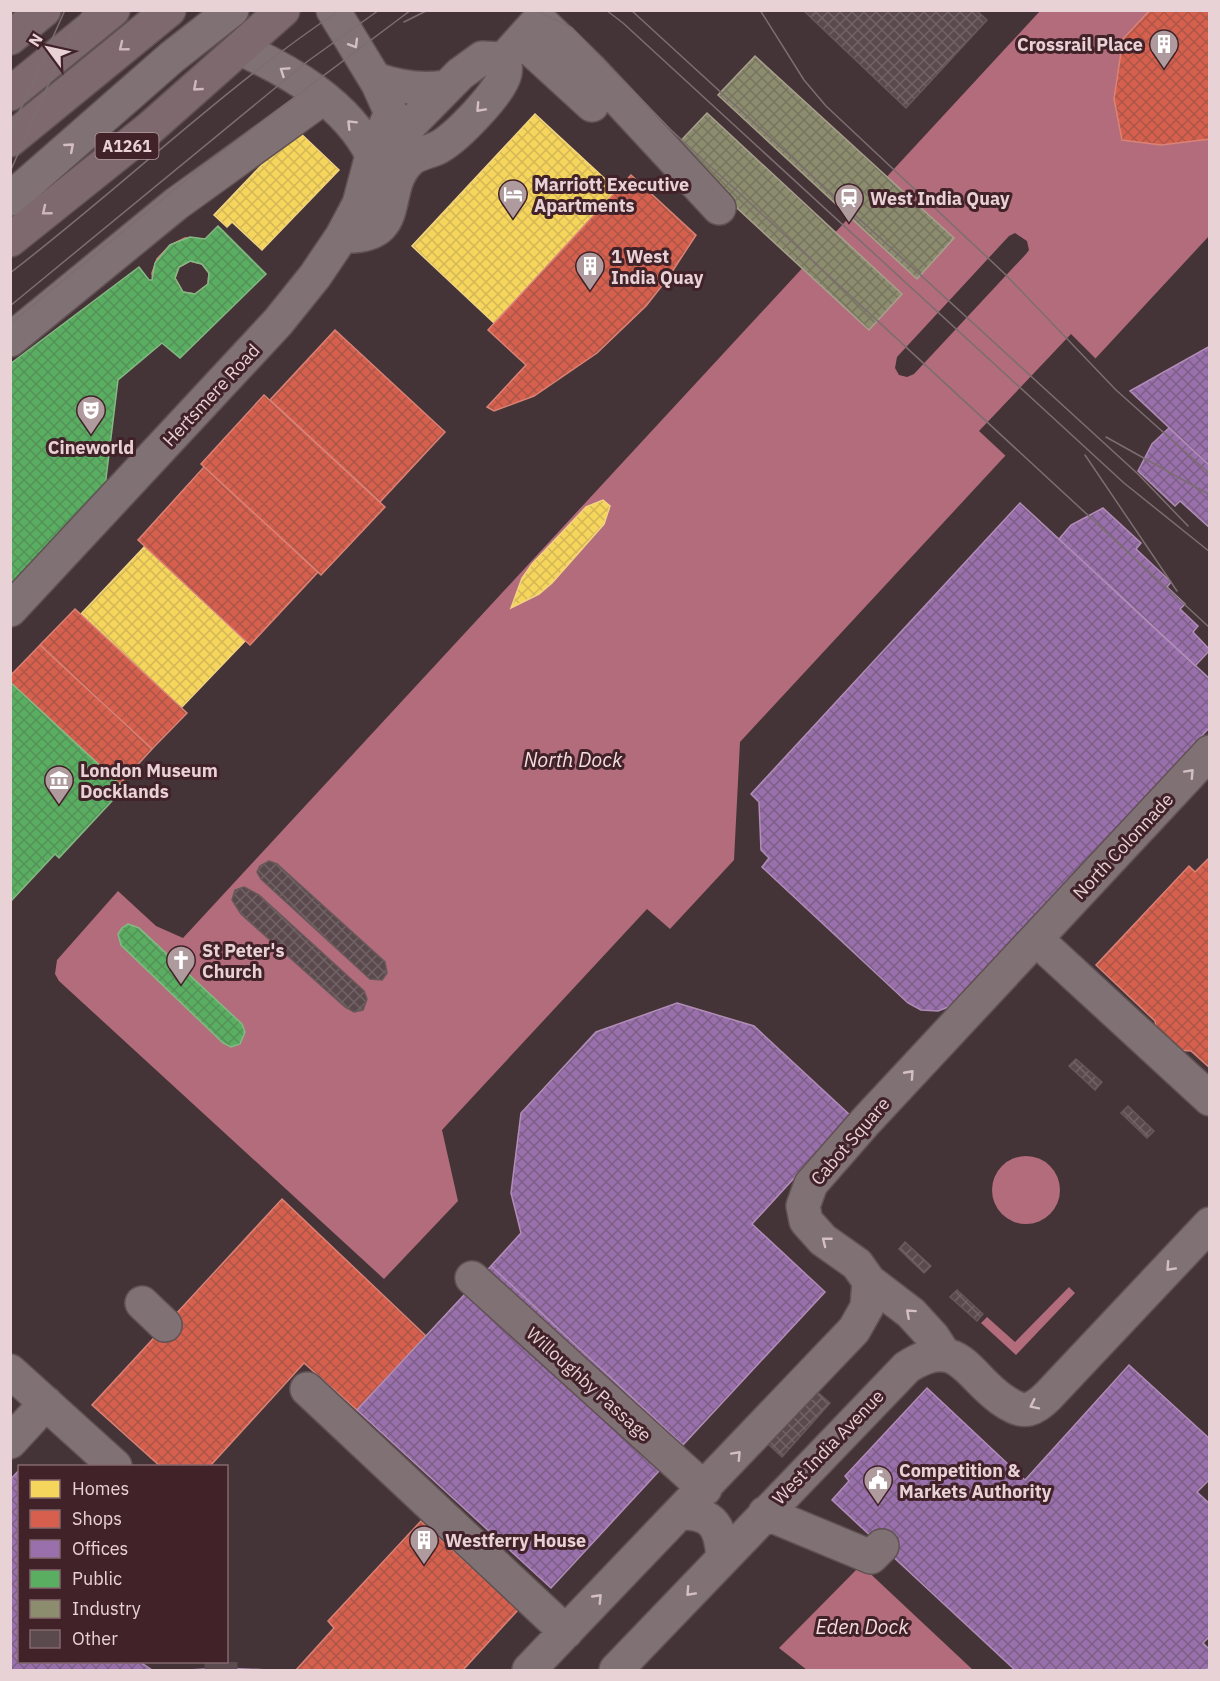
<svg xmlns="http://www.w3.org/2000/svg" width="1220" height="1681" font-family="'IBM Plex Sans',sans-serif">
  <defs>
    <pattern id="homes-cross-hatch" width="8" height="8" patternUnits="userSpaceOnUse" patternTransform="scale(1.5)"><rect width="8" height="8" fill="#f6d55c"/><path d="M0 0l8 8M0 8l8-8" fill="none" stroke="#d3b756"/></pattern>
    <pattern id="shops-cross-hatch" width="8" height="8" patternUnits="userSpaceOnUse" patternTransform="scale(1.5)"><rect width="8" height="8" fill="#d6604d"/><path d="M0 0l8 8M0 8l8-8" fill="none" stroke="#ab5649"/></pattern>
    <pattern id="offices-cross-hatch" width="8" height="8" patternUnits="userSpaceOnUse" patternTransform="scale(1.5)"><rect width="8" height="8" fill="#9970ab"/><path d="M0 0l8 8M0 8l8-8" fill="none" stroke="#7c5f86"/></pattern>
    <pattern id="public-cross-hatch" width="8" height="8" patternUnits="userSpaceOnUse" patternTransform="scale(1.5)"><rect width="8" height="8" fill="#5aae61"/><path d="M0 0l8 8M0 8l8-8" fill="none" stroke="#559259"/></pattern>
    <pattern id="industry-cross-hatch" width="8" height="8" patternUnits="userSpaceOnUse" patternTransform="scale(1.5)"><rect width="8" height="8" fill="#8c8c6e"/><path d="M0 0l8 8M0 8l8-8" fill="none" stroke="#777560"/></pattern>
    <pattern id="building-cross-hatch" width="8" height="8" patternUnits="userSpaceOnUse" patternTransform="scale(1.5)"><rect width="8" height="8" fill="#5a4a4d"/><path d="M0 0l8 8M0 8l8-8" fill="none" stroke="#726366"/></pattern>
  </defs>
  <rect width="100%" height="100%" fill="#453437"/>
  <path fill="#b26c7b" d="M1040 11H1209V236L740 742 734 860 670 929 647 909 442 1130 458 1201 384 1279 59 981 55 974 57 960 118 891 156 926 183 938Z
    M992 1190a34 34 0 1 1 68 0a34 34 0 1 1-68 0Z
    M1069 1287 1075 1293 1016 1355 981 1323 987 1317 1015 1342Z
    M861 1565 973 1670H807L779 1648Z"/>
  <path fill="#453437" d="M1015 233 1027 241 1029 250 1026 254 914 374 907 377 899 375 895 368 897 357 1009 236Z
    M1071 334 1098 361 1008 458 979 431Z"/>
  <path fill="url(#homes-cross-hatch)" stroke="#f2d481" stroke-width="1.5" d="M535 114 617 190 494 323 412 246Z
    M296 129 339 170 262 250 232 222 227 227 214 215Z
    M603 500 610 506 604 524 552 583 539 594 511 608 522 578 532 564 586 507Z
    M145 546 245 641 181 708 81 614Z"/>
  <path fill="url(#shops-cross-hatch)" stroke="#db8276" stroke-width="1.5" fill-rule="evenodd" d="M1150 10H1210V139L1161 145 1122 140 1114 99 1123 39Z
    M631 175 696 235 668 278 646 306 597 353 534 396 494 411 487 407 526 365 488 330Z
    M185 238 205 239 216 245 231 267 229 294 215 311 199 317 182 316 170 311 158 298 154 289 152 273 157 259 170 245ZM190 261 202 264 209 273 208 284 195 294 183 292 175 278 179 267Z
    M335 330 445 432 380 502 270 400Z
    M264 395 385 507 321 575 201 464Z
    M204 467 318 572 250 645 138 540Z
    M75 609 187 713 152 749 40 645Z
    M40 645 152 749 120 784 10 682V676Z
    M1210 857V1068L1191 1051 1177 1050 1157 1032 1155 1021 1096 965 1189 866 1195 872Z
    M282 1199 426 1336 357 1410 304 1363 210 1466H160L92 1405Z
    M421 1521 518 1610 463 1670H296L334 1628 328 1621Z"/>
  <path fill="url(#offices-cross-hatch)" stroke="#b18db8" stroke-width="1.5" d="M1210 346V466L1130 391Z
    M1169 428 1210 466V528L1180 501 1175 506 1138 471 1152 444Z
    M1020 503 1210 679V727L951 1006 938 1011 921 1010 908 1003 762 867 769 858 761 850 759 802 751 794Z
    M1103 508 1141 543 1136 549 1171 582 1167 587 1185 604 1180 609 1198 626 1193 632 1210 650 1195 666 1059 539 1071 525Z
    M677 1003 754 1026 851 1116 752 1224 825 1292 683 1445 491 1266 521 1233 511 1193 521 1113 596 1032Z
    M491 1266 683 1445 551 1588 357 1410Z
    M1129 1365 1210 1439V1479L1197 1492 1210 1504V1636L1203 1643 1210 1650V1667L1206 1670H1015L832 1500 849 1481 845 1476 927 1388 1025 1480Z
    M20 1469V1662H140L152 1670H10V1480Z
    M221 1668 269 1670H189Z"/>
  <path fill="url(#public-cross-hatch)" stroke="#85b984" stroke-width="1.5" fill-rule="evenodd" d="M218 226 266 274 180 358 162 343 118 380 105 487 10 586V364L139 267 149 280H152L155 263 170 245 190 237 205 239ZM190 261 202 264 209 273 208 284 195 294 183 292 175 278 179 267Z
    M10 682 124 788 59 858 55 854 10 902Z
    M128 924 139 928 242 1024 245 1032 240 1044 231 1047 223 1043 121 945 118 934 122 928Z"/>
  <path fill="url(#industry-cross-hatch)" stroke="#a8a18d" stroke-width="1.5" d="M755 56 954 238 917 279 718 95Z
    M707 113 902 294 869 330 673 149Z"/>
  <path fill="url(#building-cross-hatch)" stroke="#67585a" stroke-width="1.5" d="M803 10H976L987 20 906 108Z
    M269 861 277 864 385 962 387 973 382 980 370 979 261 879 257 872 260 866Z
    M244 887 259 895 364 991 367 999 363 1010 354 1012 345 1007 241 914 232 900 235 890Z
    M1076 1059 1102 1082 1095 1090 1069 1066Z
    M1128 1106 1154 1131 1147 1138 1121 1113Z
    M905 1242 931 1266 924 1273 899 1249Z
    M957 1290 983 1314 977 1321 950 1297Z
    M815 1390 830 1403 782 1457 767 1443Z"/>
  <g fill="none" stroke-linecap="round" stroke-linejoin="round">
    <path stroke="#5d4c4f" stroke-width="33" stroke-dasharray="33 16" stroke-linecap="butt" d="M221 1670V1662"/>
    <g stroke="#605153" stroke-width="36">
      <path id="minor" d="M521 40 592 105
        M241 49C291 72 347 104 372 155
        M375 79C398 87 421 91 445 87
        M378 151 403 132 460 74 482 58 504 59 539 20 591 70 719 208
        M10 199 172 57 232 10
        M342 236C409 239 378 189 410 160 418 153 430 152 439 147 456 138 502 91 505 73 506 69 505 63 504 59
        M10 340 176 204 323 98
        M10 610 278 322 315 276 342 236 359 204 372 155 391 113 378 84 333 10
        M1036 939 1210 1099
        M472 1278 705 1489
        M142 1303 165 1325
        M944 1354 933 1337 911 1313 869 1281 857 1264 823 1240 806 1221 803 1206 811 1184 867 1120 1210 752
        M10 1371 115 1466
        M307 1389 566 1632
        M10 1442 46 1403
        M682 1513C714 1513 721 1528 723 1558
        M765 1513 871 1557 882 1546
        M529 1670 854 1330 867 1307 869 1281
        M616 1670 907 1367C961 1332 968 1380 1007 1403 1014 1407 1021 1411 1029 1409 1036 1407 1043 1401 1048 1396L1210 1224"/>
    </g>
    <g stroke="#605153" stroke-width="36">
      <path id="highway" d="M10 38 44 10
        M10 94 113 10
        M10 140 169 10
        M10 240 150 128 283 10"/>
    </g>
    <use href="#minor" stroke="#807174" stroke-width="33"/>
    <use href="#highway" stroke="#7e6a6e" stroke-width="33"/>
    <path stroke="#7c6e70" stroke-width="1.5" d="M535 10 572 28 671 130 1210 628
      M606 10 623 23 1124 483 1210 552
      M631 10 1139 475 1188 526
      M760 10 804 80 826 106 1005 274 1116 390 1210 474
      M404 22 428 10
      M10 133 65 10
      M10 172 60 58 84 10
      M10 273C121 188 223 88 340 10
      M10 306 308 61 379 10
      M10 324 203 166 411 10
      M1106 437 1210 495
      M1085 455 1177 591"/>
  </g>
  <defs><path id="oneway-chevron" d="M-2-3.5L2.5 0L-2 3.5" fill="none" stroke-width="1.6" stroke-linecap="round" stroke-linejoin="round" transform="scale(1.5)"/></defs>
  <g stroke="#d3bfc2">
    <use href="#oneway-chevron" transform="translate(354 44) rotate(59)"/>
    <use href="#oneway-chevron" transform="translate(284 71) rotate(-146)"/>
    <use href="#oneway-chevron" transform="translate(480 108) rotate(133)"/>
    <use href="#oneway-chevron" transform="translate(351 124) rotate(-135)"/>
    <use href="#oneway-chevron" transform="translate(70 147) rotate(-41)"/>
    <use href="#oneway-chevron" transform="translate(1190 773) rotate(-47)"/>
    <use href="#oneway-chevron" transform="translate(910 1074) rotate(-48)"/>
    <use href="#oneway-chevron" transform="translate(826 1241) rotate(-142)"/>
    <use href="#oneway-chevron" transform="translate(1170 1267) rotate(133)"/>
    <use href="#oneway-chevron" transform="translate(910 1313) rotate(-138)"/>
    <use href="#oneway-chevron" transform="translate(1034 1405) rotate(154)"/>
    <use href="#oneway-chevron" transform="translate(737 1455) rotate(-47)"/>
    <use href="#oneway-chevron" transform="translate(690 1592) rotate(133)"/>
    <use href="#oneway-chevron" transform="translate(598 1598) rotate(-46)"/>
  </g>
  <g stroke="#ceb8bc">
    <use href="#oneway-chevron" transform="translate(123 47) rotate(141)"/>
    <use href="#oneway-chevron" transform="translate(197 87) rotate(139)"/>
    <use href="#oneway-chevron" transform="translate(46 211) rotate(141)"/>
  </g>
  <defs>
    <g id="building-pin" transform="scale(1.5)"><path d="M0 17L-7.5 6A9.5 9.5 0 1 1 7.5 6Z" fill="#af9b9e" stroke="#422229"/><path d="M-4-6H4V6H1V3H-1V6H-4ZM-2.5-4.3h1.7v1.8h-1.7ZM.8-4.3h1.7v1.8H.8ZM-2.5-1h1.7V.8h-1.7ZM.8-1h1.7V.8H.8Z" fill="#fff"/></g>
    <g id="hotel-pin" transform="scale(1.5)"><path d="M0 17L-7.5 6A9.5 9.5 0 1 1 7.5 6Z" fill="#af9b9e" stroke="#422229"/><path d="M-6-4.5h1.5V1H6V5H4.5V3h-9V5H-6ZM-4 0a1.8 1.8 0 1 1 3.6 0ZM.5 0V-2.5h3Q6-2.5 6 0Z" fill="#fff"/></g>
    <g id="station-pin" transform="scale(1.5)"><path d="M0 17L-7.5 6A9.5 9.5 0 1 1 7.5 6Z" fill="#af9b9e" stroke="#422229"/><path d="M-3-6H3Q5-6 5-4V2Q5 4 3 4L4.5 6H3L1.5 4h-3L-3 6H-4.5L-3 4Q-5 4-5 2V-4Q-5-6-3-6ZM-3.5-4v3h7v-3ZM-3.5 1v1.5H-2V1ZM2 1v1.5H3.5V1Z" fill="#fff"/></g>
    <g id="theatre-pin" transform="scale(1.5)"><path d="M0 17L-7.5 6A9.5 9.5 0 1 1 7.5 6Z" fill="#af9b9e" stroke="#422229"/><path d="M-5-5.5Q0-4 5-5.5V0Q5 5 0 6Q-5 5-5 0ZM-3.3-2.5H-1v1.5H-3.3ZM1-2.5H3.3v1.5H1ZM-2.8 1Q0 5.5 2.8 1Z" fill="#fff"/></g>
    <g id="museum-pin" transform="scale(1.5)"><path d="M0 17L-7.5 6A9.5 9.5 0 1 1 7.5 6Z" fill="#af9b9e" stroke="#422229"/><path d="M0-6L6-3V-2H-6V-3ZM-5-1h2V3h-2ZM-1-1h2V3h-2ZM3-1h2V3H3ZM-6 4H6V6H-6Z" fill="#fff"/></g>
    <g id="church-pin" transform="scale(1.5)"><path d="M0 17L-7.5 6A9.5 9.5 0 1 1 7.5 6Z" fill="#af9b9e" stroke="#422229"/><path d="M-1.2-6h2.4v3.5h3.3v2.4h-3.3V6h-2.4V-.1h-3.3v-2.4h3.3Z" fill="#fff"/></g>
    <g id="civic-pin" transform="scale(1.5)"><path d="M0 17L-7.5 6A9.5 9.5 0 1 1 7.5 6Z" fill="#af9b9e" stroke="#422229"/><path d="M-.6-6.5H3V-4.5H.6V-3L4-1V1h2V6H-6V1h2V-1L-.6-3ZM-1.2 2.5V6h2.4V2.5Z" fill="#fff"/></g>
  </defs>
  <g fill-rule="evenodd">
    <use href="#building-pin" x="1164" y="44"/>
    <use href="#hotel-pin" x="513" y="194"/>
    <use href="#station-pin" x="849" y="198"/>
    <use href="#building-pin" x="590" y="266"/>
    <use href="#theatre-pin" x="91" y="410"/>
    <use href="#museum-pin" x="59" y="780"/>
    <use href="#church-pin" x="181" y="960"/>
    <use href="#civic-pin" x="878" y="1480"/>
    <use href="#building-pin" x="424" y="1540"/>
  </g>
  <g text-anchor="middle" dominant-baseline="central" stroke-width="6" stroke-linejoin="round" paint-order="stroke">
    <rect fill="#422229" stroke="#b69da2" stroke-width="1.5" x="95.5" y="133" width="63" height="26" rx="4.5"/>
    <g font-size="16" font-weight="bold" fill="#e8d2d6">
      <text x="127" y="146">A1261</text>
    </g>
    <g font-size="18" font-weight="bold" fill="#e8d2d6" stroke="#422229" text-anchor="start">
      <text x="1143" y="44" text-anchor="end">Crossrail Place</text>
      <text x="534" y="184">Marriott Executive<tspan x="534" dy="21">Apartments</tspan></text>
      <text x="870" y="198">West India Quay</text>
      <text x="611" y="256">1 West<tspan x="611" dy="21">India Quay</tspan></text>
      <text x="91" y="447" text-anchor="middle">Cineworld</text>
      <text x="80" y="770">London Museum<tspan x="80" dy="21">Docklands</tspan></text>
      <text x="202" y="950">St Peter's<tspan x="202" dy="21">Church</tspan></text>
      <text x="899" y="1470">Competition &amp;<tspan x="899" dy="21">Markets Authority</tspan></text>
      <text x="445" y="1540">Westferry House</text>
    </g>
    <g font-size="18" fill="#e8d2d6" stroke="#422229">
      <text transform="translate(211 395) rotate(-47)">Hertsmere Road</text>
      <text transform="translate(1123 846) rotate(-47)">North Colonnade</text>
      <text transform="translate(850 1141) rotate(-49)">Cabot Square</text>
      <text transform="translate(589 1384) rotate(42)">Willoughby Passage</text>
      <text transform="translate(828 1447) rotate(-46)">West India Avenue</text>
    </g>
    <g font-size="20" font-style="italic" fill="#f4dde1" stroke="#422229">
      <text x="573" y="759">North Dock</text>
      <text x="862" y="1626">Eden Dock</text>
    </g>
  </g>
  <rect width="1220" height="1681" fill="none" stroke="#e8d2d6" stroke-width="24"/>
  <rect x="18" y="1465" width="210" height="198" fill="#422229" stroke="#84686e" stroke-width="1.5"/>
  <rect x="30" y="1480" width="30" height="18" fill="#f6d55c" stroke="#84686e" stroke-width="1.5"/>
  <text x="72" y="1495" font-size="18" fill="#e8d2d6">Homes</text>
  <rect x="30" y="1510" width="30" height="18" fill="#d6604d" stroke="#84686e" stroke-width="1.5"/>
  <text x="72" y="1525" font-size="18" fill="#e8d2d6">Shops</text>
  <rect x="30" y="1540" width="30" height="18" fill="#9970ab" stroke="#84686e" stroke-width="1.5"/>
  <text x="72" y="1555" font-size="18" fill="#e8d2d6">Offices</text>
  <rect x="30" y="1570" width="30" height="18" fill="#5aae61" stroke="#84686e" stroke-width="1.5"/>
  <text x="72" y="1585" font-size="18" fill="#e8d2d6">Public</text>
  <rect x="30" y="1600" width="30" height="18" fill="#8c8c6e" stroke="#84686e" stroke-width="1.5"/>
  <text x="72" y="1615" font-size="18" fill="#e8d2d6">Industry</text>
  <rect x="30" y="1630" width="30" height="18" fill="#5a4a4d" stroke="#84686e" stroke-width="1.5"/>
  <text x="72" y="1645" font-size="18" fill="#e8d2d6">Other</text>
  <g transform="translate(48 48) rotate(303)" stroke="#422229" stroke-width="4.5" paint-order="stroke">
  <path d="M0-4.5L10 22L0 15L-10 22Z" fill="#e8d2d6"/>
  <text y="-9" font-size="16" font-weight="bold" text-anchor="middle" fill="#e8d2d6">N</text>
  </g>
</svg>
